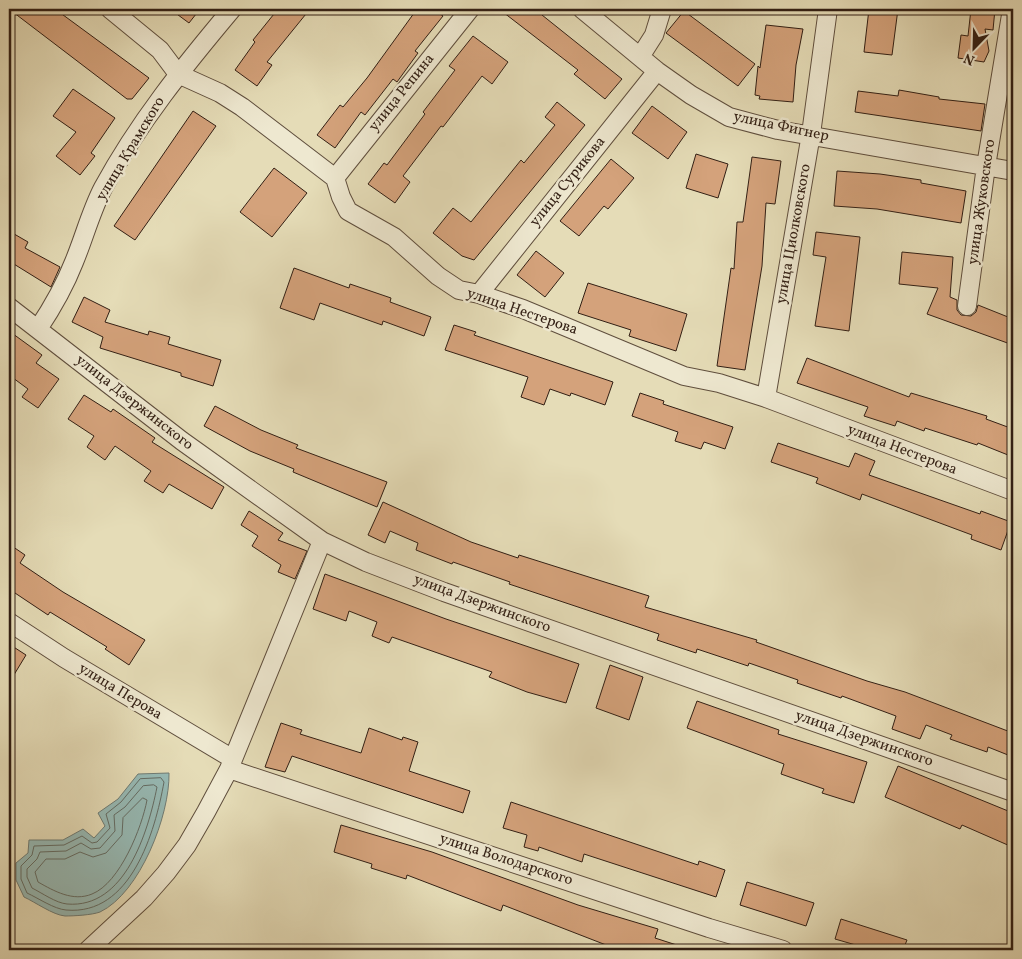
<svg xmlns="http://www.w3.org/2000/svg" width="1022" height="959" font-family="Vollkorn,serif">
  <rect width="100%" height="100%" fill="#e5dcb7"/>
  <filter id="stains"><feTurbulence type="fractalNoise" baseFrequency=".004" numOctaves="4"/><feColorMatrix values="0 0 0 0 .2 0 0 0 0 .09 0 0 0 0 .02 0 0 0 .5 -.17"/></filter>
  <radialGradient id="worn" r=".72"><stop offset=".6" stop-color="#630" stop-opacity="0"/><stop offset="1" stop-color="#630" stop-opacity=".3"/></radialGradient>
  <path fill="#97bab5" stroke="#6f7c75" d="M169 773C170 815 140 893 100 912 92 915 74 916 65 916 53 915 35 902 24 897L16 880V863L28 853 29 840H63L83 829 94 838 105 826 98 813 118 799 138 774Z"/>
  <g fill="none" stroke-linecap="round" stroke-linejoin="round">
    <path stroke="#646c64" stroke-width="1" d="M161 778 164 782C155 832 131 916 66 910 54 909 38 898 27 893L21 879V866L32 855 34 846 64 845 82 836 92 843 97 842 110 828 106 814 121 802 140 779Z
      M154 785 157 787C148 832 125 909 67 904 56 903 42 893 32 888L27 877V869L37 859 40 852 66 851 81 843 91 849 100 848 115 831 114 815 125 807 143 786Z
      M143 798 147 800C142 827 120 883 92 894 73 902 54 891 38 882L35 872 46 859H65L80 852 93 857 106 853 122 835 123 818Z"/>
  </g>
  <path fill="#d4a27b" stroke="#321f14" d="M9 9H55L149 78 132 99H127Z
    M170 9H200L189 23Z
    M278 9H310L267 62 272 65 257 86 235 70 255 42 253 40Z
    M417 9H433L443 16 415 51 418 53 397 82 393 79 365 115 361 112 335 148 317 135 340 105 343 107 367 78Z
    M499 9H547L542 15 622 79 605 99 574 74 578 70Z
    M869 9H898L892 55 864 52Z
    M971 9H995L993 30 985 29 989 51 984 62 958 58 961 35 968 36Z
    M684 11 755 64 738 86 666 33Z
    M766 25 803 29 796 65 793 102 759 99 760 96 755 95 758 66 760 68Z
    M473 36 508 62 492 84 482 76 443 127 441 126 403 176 410 182 395 203 368 184 384 163 387 165 425 114 423 112 455 70 449 66Z
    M73 89 115 118 91 153 95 156 80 175 56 156 76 132 53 116Z
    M899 90 939 97V99L985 104 981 131 855 112 858 91 898 96Z
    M557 102 585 125 474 260 462 256 433 233 453 208 471 222 521 160 524 163 555 125 545 117Z
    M652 106 687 132 668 159 632 133Z
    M193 111 216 126 135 240 114 226Z
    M696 154 728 164 718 198 686 188Z
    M752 157 781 161 775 204 766 203 762 266 745 370 717 366 731 268 734 269 737 222H743Z
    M611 159 634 178 608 209 604 206 579 236 560 221Z
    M274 168 307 193 272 237 240 212Z
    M837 171 880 174 921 180V183L966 191 961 223 877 209 834 206Z
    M9 231 28 242 25 248 60 267 51 287 9 261Z
    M816 232 860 237 849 331 815 326 826 257 813 255Z
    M536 251 564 273 545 297 517 275Z
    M902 252 953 257 950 297 957 300V310L961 315 971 316 976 312 978 305 1013 319V345L927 314 938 288 899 284Z
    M294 268 349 288 350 284 391 298 390 302 431 317 424 336 383 321 382 325 320 303 314 320 280 308Z
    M588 283 687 314 676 351 629 336 631 330 578 313Z
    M84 297 110 310 105 322 148 335 149 331 170 337 168 344 221 360 213 386 181 376V373L100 348 103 337 72 322Z
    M454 325 476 332 474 335 613 382 605 405 571 393 570 396 550 389 544 405 521 397 528 377 445 350Z
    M9 331 42 355 36 363 59 379 38 408 22 397 28 389 9 375Z
    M807 358 909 397 911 393 987 416 986 419 1013 429V457L978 443 977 445 925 428 924 431 897 421 895 426 864 416 868 407 797 383Z
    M640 393 664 401 663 404 733 427 725 449 704 442 701 449 675 441 678 432 632 416Z
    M84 395 111 412 113 409 155 438 152 442 224 487 212 509 169 484 163 493 144 481 151 471 115 446 105 460 87 447 94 436 68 419Z
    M215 406 261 430 298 445 296 448 387 482 377 507 293 472 294 469 250 451 204 426Z
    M778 443 849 467 855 453 875 461 869 475 980 514 981 511 1011 522 1001 550 971 539 972 535 862 494 860 500 816 483 818 478 771 462Z
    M383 502 471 542 518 558 519 555 649 596 645 607 757 640 756 642 867 681 905 692 1013 733V757L988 747 987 752 950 739 952 735 926 725 920 739 892 729 896 716 842 696 841 698 797 683 798 680 749 663 748 666 697 649 696 653 657 640 659 634 509 584 510 582 453 562 452 564 416 550 418 543 390 531 385 543 368 535Z
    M249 511 283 533 278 540 307 551 295 579 278 572 281 565 252 546 258 536 241 525Z
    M9 544 25 555 20 563 63 592 145 640 129 665 105 649 107 647 50 612 48 615 9 589Z
    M325 574 446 619 579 664 566 703 527 692 489 677 492 672 392 637 389 643 372 636 377 622 349 611 346 621 313 609Z
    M9 644 26 655 9 683Z
    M610 665 643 677 629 720 596 708Z
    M697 701 779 730 778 734 867 762 854 803 822 793 824 789 781 774 784 764 687 728Z
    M281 723 302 730 300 734 361 753 369 728 402 740 403 737 418 742 409 771 470 791 463 813 292 756 285 772 265 767Z
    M898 766 1013 813V837L1010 846 962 825 960 829 885 797Z
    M511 802 698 865 699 861 725 870 716 897 584 854 582 862 539 847 538 851 524 847 527 835 503 828Z
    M341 825 432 852 578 905 658 929 655 938 686 948 685 950H619L503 905 501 911 407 875 406 879 371 868 372 864 334 852Z
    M747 882 814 903 806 926 740 905Z
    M841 919 907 940 903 950H873L835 939Z"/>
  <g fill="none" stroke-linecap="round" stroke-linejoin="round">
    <g stroke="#5f4e3d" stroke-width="20">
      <path id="street" d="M110 9 160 50 178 74 220 93 242 107 335 178 341 197 348 211 394 237 438 276 459 290 479 294 523 309 684 376 719 383 766 398 1013 491
        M582 9 657 71 691 95 729 117 778 130 1013 171
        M640 57 654 35 662 9
        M335 178 470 9
        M479 294 657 71
        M967 306 986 166 1012 9
        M9 307 182 441 322 541 366 562 444 592 1013 792
        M38 329C52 308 65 285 74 262 84 238 91 211 103 188 138 123 185 65 232 9
        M766 398 811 134 828 9
        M9 622 64 658 233 759
        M229 769 709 928 783 950
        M88 950 144 898 166 873 187 845 206 812 229 769 322 541"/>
    </g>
    <use href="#street" stroke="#eee8d0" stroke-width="18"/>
  </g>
  <g text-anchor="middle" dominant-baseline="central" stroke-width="5" stroke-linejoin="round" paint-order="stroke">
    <g font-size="15" fill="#321f14" stroke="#eee8d0">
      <text transform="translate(402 93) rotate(-51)">улица Репина</text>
      <text transform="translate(781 127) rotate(12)">улица Фигнер</text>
      <text transform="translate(131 149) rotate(-59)">улица Крамского</text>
      <text transform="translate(568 182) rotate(-51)">улица Сурикова</text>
      <text transform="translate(982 202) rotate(-82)">улица Жуковского</text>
      <text transform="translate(794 234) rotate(-80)">улица Циолковского</text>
      <text transform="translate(522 312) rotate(19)">улица Нестерова</text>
      <text transform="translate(134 403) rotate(38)">улица Дзержинского</text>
      <text transform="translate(902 450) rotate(21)">улица Нестерова</text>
      <text transform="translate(482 604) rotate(20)">улица Дзержинского</text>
      <text transform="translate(120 692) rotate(31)">улица Перова</text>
      <text transform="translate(864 739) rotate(19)">улица Дзержинского</text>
      <text transform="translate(506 860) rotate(18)">улица Володарского</text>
    </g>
  </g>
  <rect width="1022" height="959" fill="none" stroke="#e5dcb7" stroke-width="30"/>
  <rect x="10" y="10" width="1002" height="939" fill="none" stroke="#321f14" stroke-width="2.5"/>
  <rect x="15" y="15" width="992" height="929" fill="none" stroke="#321f14"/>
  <g transform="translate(974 48) rotate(203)" stroke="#eee8d0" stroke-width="4" paint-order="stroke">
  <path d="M0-4L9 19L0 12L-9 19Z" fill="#321f14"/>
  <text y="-8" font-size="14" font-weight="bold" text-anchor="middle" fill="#321f14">N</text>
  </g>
  <rect width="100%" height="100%" filter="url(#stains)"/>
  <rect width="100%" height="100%" fill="url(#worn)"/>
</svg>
